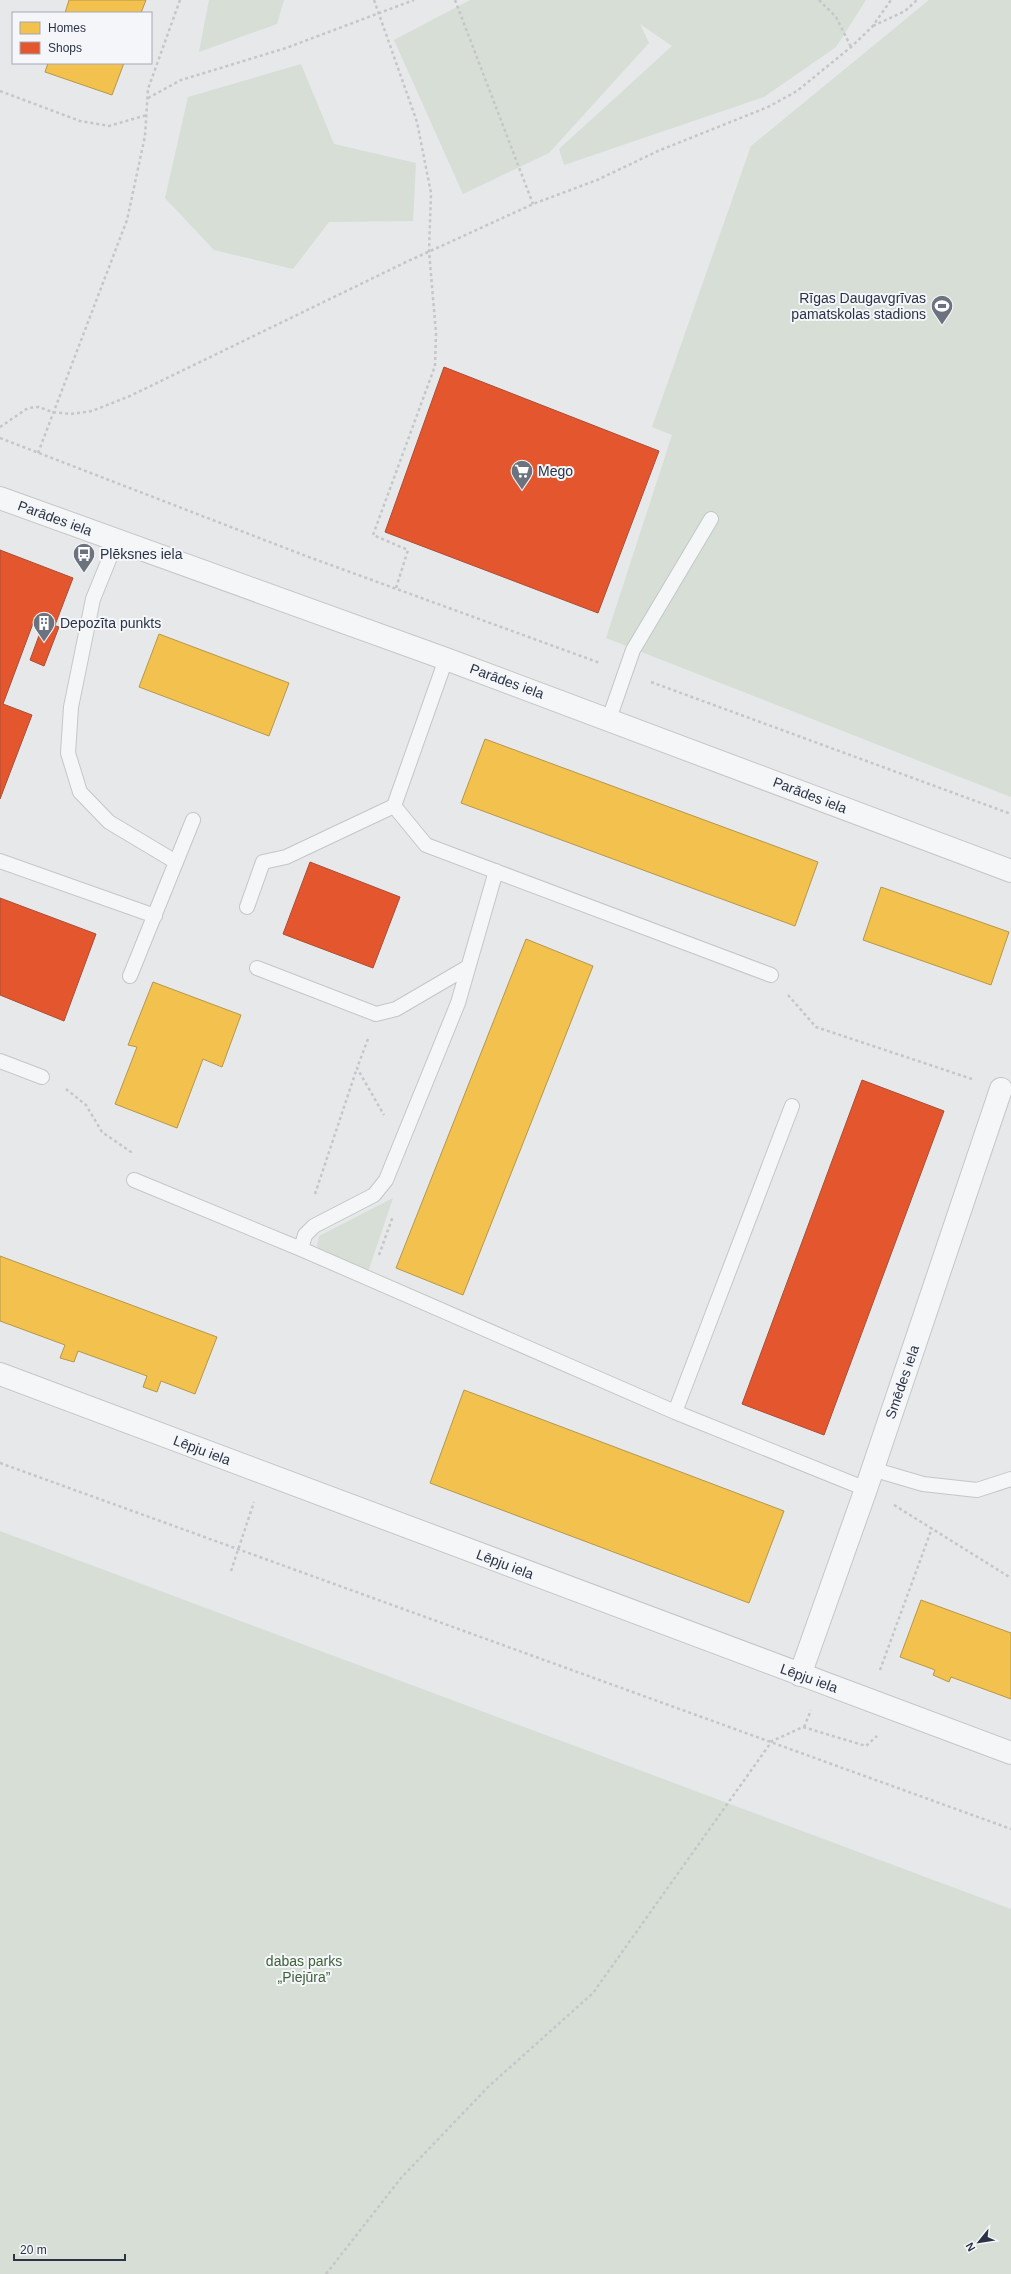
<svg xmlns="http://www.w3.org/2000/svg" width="1011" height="2274" font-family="Arial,sans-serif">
  <rect width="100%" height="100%" fill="#e6e8ea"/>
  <path fill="#d6ded6" d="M209 0H284L277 24 199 52Z
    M470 0H866L836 47 764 97 564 165 559 149 672 46 640 24 649 43 549 153 463 194 394 40Z
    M929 0H1011V797L606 638 672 435 652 427 751 146Z
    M301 64 334 144 416 163 413 221 329 222 293 269 214 250 165 198 188 97Z
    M393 1198 368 1272 317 1247 319 1236Z
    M0 1531 1011 1909V2274H0Z"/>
  <path fill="#f2c14e" stroke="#b6974b" d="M69 0H146L141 13H65Z
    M48 63H124L112 95 45 72Z
    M159 634 289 683 269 736 139 687Z
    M485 739 818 862 795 926 461 803Z
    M881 887 1009 932 991 985 863 940Z
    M526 939 593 966 463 1295 396 1268Z
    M153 982 241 1015 222 1067 203 1059 177 1128 115 1104 137 1047 128 1045Z
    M0 1256 217 1337 195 1394 161 1381 157 1392 143 1387 147 1376 78 1351 74 1362 60 1358 65 1345 0 1321Z
    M464 1390 784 1511 749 1603 430 1483Z
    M921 1600 1011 1633V1699L951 1677 949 1682 933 1675 935 1670 900 1657Z"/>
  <path fill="#e4572e" stroke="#ac4c35" d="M444 367 659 451 598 613 385 532Z
    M0 550 73 578 55 625 35 618 3 704 32 715 0 799Z
    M44 622 59 627 44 666 30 660Z
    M310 862 400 897 373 968 283 934Z
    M0 898 96 934 64 1021 0 995Z
    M862 1080 944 1111 824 1435 742 1404Z"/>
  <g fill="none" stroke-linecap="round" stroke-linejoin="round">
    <g stroke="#c4c6c8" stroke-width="16">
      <path id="service" d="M117 540 93 599 71 707 68 753 80 792 109 822 176 862
        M446 659 394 806 426 845 771 975
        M609 719 633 650 711 519
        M0 861 155 916
        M247 907 263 862 286 857 394 806
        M257 968 376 1014 396 1009 468 967
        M130 976 193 820
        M0 1061 42 1077
        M134 1180 301 1249 675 1412 866 1489
        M301 1249 305 1235 314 1226 374 1195 386 1180 458 1003 496 871
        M675 1412 792 1106
        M872 1469 923 1484 977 1490 1011 1479"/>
    </g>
    <g stroke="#c4c6c8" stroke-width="24">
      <path id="minor" d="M0 1374 1011 1753
        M800 1675 866 1489 1001 1089"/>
    </g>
    <g stroke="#c4c6c8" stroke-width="24">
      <path id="tertiary" d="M0 498 446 659 1011 871"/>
    </g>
    <path stroke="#c5c6ca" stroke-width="2.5" stroke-dasharray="3 3" stroke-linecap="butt" d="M374 0 417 122 431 193 429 251 436 333 435 366 373 535 408 550 396 588
      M455 0 533 204
      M819 0 836 17 851 47
      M873 26 905 11 917 0
      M0 91 80 121 109 126 147 115
      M148 98 181 80 286 48 414 0
      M0 427 28 408 39 407 52 412 71 414 92 411 130 396 404 263 533 204 597 180 658 151 768 107 797 91 851 47 872 27 891 0
      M0 438 306 556 600 663
      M38 453 127 220 145 136 148 89 180 0
      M651 682 1011 814
      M788 995 816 1027 972 1079
      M368 1039 357 1068 384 1115
      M66 1089 86 1105 102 1132 131 1152V1154
      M315 1194 357 1068
      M379 1255 393 1216
      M0 1463 1011 1829
      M894 1505 1011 1578
      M231 1571 254 1502
      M880 1670 932 1528
      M804 1727 811 1710
      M326 2274 401 2178 488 2087 593 1993 772 1741 803 1727 866 1746 877 1736"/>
    <use href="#service" stroke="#f5f6f7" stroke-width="14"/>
    <use href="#minor" stroke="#f5f6f7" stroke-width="22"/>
    <use href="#tertiary" stroke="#f5f6f7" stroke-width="22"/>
  </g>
  <defs>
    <g id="stadium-pin" transform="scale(1.15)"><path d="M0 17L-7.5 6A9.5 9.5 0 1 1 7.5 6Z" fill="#6c737f" stroke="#f4f6f9"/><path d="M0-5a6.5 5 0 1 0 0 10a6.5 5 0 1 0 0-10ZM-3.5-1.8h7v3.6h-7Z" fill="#fff"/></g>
    <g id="supermarket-pin" transform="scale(1.15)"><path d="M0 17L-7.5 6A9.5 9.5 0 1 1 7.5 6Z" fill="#6c737f" stroke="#f4f6f9"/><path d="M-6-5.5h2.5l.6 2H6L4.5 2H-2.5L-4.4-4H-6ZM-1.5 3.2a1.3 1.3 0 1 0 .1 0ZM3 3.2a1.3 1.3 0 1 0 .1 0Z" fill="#fff"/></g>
    <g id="bus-pin" transform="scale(1.15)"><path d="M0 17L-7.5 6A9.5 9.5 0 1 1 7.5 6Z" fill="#6c737f" stroke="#f4f6f9"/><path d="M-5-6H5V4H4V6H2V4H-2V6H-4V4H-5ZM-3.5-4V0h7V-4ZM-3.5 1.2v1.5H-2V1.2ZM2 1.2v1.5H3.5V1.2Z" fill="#fff"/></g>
    <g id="building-pin" transform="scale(1.15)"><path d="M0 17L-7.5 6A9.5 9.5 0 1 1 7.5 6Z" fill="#6c737f" stroke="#f4f6f9"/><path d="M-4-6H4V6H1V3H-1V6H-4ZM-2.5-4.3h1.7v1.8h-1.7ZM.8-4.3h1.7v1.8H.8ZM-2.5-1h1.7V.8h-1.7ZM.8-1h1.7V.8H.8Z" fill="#fff"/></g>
  </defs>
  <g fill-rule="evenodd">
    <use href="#stadium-pin" x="942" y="306"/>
    <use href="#supermarket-pin" x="522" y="471"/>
    <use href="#bus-pin" x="84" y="554"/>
    <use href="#building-pin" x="44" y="623"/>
  </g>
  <g text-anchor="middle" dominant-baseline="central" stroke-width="4" stroke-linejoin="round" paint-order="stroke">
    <g font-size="14" fill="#2b3445" stroke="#f4f6f9" text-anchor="start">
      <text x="926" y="298" text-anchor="end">Rīgas Daugavgrīvas<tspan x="926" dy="16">pamatskolas stadions</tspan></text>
      <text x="538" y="471">Mego</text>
      <text x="100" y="554">Plēksnes iela</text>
      <text x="60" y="623">Depozīta punkts</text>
    </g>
    <g font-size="14" fill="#2b3445" stroke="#f4f6f9">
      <text transform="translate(55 518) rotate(20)">Parādes iela</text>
      <text transform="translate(507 681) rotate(20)">Parādes iela</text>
      <text transform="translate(810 795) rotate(21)">Parādes iela</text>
      <text transform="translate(902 1382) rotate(-71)">Smēdes iela</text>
      <text transform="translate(202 1450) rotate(21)">Lēpju iela</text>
      <text transform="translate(505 1564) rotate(21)">Lēpju iela</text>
      <text transform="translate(809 1678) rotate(20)">Lēpju iela</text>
    </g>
    <g font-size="14" fill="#3f6138" stroke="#f4f6f9">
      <text x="304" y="1961">dabas parks<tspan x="304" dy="16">„Piejūra”</tspan></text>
    </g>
  </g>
  <rect x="12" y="12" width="140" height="52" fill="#f4f6f9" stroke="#a4a8b1"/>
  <rect x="20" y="22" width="20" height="12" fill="#f2c14e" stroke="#a4a8b1"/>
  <text x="48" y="32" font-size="12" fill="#2b3445">Homes</text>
  <rect x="20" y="42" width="20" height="12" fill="#e4572e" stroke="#a4a8b1"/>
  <text x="48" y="52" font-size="12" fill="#2b3445">Shops</text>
  <g transform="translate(979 2242) rotate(240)" stroke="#f4f6f9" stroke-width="3" paint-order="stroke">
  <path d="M0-3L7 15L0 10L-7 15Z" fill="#2b3445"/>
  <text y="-6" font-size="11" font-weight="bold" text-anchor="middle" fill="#2b3445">N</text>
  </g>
  <path d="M14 2254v6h111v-6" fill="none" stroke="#2b3445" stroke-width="2"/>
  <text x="20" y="2254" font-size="12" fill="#2b3445" stroke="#f4f6f9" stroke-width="3" paint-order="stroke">20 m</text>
</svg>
